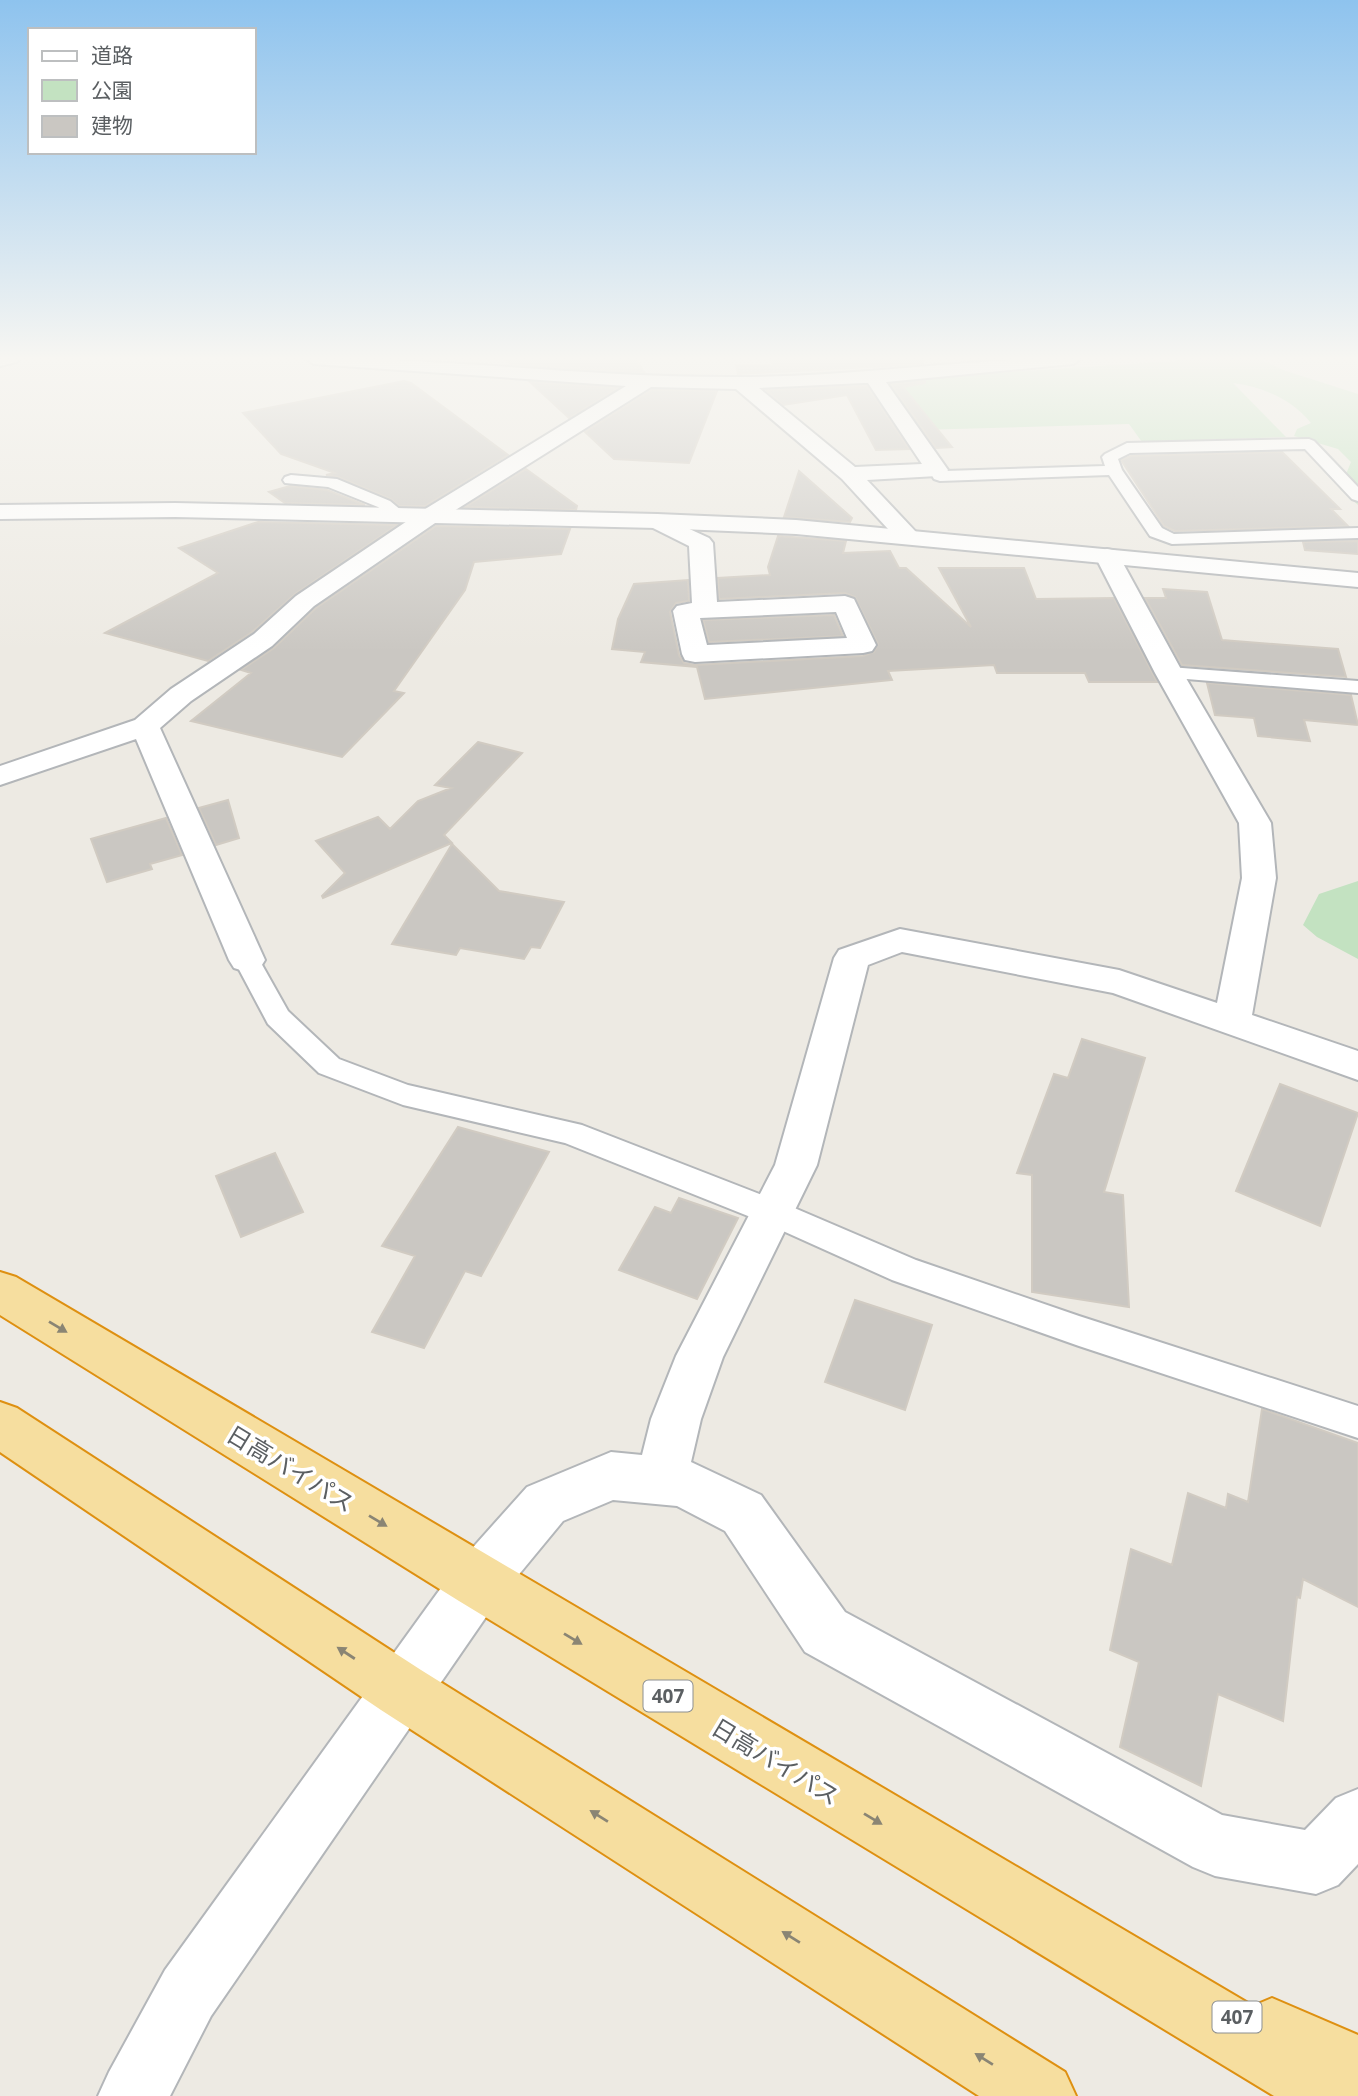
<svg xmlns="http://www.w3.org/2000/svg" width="1358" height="2096" font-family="'Noto Sans','Noto Sans JP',sans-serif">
  <rect width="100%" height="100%" fill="#edeae3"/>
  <path fill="#c3e2c1" d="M1174 358H1257L1283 370 1358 394V505L1340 489 1351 462 1338 449 1294 436 1297 429 1311 423C1293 400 1261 386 1233 383L1286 437 1142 442 1129 424 919 430 886 380 1177 361Z
    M1358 881V959L1317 937 1303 925 1319 894Z"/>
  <path fill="#cac7c2" stroke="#d1cbc2" stroke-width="2" d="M505 358H635L644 372 511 365Z
    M770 358H923V364L738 374 736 365H772Z
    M404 381 411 383 508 455 425 506H399L391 499 338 477 326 475 335 473 281 454 243 413Z
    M925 381V383L903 387 952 447 936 448 891 384Z
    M530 382 618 388 569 418Z
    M867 386 909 449 876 450 847 395 783 405 766 390Z
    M652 390 717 391 689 463 614 459 585 432Z
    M1282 452 1340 509H1331L1348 526 1175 531 1164 526 1121 460 1131 456Z
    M526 469 577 506 576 510 465 507Z
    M799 471 852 518 850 522 784 517Z
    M290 486 327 490 365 505 285 503 269 492Z
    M258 522 397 525 295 594 252 632 208 661 105 633 218 573 179 548Z
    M436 526 570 529 561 554 474 562 465 590 394 691 404 693 342 757 191 721 251 673 241 670 274 648 316 608Z
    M778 536 846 541 843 553 890 551 899 568H906L971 627 939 568H1024L1036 599 1114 598 1157 682H1089L1085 673H997L994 665 888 671 892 680 705 699 697 667 641 662 645 652 612 649 618 619 634 584 688 580 689 601 676 603 670 612 679 655 684 663 695 665 863 656 874 652 878 644 855 597 845 593 719 599 718 578 770 575 768 567Z
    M1358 541V554L1305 550 1303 542Z
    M1163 589 1207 592 1222 640 1338 649 1346 677 1182 665 1145 598H1166Z
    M834 615 843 636 709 642 703 620Z
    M1207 683 1351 695 1358 725 1304 720 1310 741 1258 736 1254 718 1215 715Z
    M478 742 522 753 444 835 452 843 323 898 322 896 345 873 316 841 378 817 390 829 418 801 451 788 435 785Z
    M228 800 239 838 216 845 199 808Z
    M166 818 182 855 150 864 152 869 107 882 91 839Z
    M452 844 499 891 564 902 540 948 531 947 524 959 460 948 456 955 392 944Z
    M1082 1039 1145 1058 1104 1192 1123 1195 1129 1307 1032 1292V1175L1017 1173 1054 1074 1068 1078Z
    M1280 1084 1358 1113 1320 1226 1236 1191Z
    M458 1127 549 1152 481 1276 465 1271 424 1348 372 1332 415 1256 382 1246Z
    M275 1153 303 1212 241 1237 216 1176Z
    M679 1198 738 1218 697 1299 619 1270 655 1207 671 1213Z
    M855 1300 932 1325 905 1410 825 1382Z
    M1262 1409 1358 1443V1607L1303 1579 1300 1598 1297 1597 1283 1721 1218 1694 1201 1786 1120 1747 1139 1662 1110 1650 1131 1549 1172 1565 1188 1493 1226 1508 1228 1494 1248 1502Z"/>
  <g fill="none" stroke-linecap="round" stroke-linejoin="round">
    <g stroke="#b3b6b9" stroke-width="4">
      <path id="service" d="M1309 439 1314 441 1358 487V501L1352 499 1305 449 1130 453 1118 459 1122 470 1162 528 1174 534 1358 528V538L1172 544 1150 536 1109 475 940 481 934 479 929 470 937 465 945 471 1105 466 1102 457 1105 454 1127 443Z
        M291 475 337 479 390 501 408 516 406 520H394L378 507 328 487 285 483 283 480 285 477Z
        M1169 667 1358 681V693L1162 677 1159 673 1162 669Z
        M247 951 256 954 288 1011 339 1059 408 1085 582 1125 785 1204 916 1260 1079 1316 1358 1406V1438L1079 1346 892 1280 763 1222 565 1143 403 1105 319 1073 268 1024 234 960 238 954Z"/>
    </g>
    <g stroke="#b3b6b9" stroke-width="4">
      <path id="minor" d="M305 358C450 358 594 378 739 377 854 377 967 358 1082 358L1073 364 886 382 948 470 945 475 937 476 867 480 916 532 920 537 916 542H900L842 479 736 389 651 387 438 521 314 606 272 646 191 701 160 728 265 960 260 968 247 972 234 968 229 960 136 739 0 785V766L135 720 171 689 254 634 296 596 422 511 626 386 314 364ZM864 383H868L922 464 855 467 759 388Z
        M657 514 709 538 713 543 717 602 845 596 854 599 876 645 872 651 863 653 695 662 685 660 682 654 673 611 677 606 692 603 689 546 649 526 645 521 649 516ZM836 612 847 638 707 645 700 618Z
        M1107 549 1116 551 1119 556 1183 673 1271 823 1276 878 1252 1015 1358 1051V1080L1113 993 902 952 868 965 817 1165 723 1357 701 1419 691 1462 761 1495 845 1612 1222 1815 1305 1830 1336 1798 1358 1789V1864L1338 1885 1316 1894 1215 1876 1193 1867 805 1652 725 1531 677 1506 613 1500 563 1521 497 1601 478 1609 459 1601 451 1582 459 1563 527 1487 611 1452 642 1455 651 1419 676 1356 775 1165 834 958 839 950 900 929 1119 970 1217 1003 1242 878 1239 823 1155 673 1095 556 1098 551Z"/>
    </g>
    <g stroke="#b3b6b9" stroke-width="4">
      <path id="tertiary" d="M0 358H20L17 362 0 366Z
        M175 503 657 514 796 520 1358 573V587L796 534 657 528 175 517 0 519V505Z
        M478 1555 497 1563 505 1582 497 1601 211 2016 170 2096H98L109 2072 165 1970 459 1563Z"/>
    </g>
    <g stroke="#de9011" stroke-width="4">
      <path id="trunk" d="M0 1272 16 1277 1253 2006 1272 1998 1358 2035V2096H1274L459 1601 0 1315Z
        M0 1402 17 1408 421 1670 1065 2072 1076 2096H979L381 1710 0 1452Z"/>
    </g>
    <use href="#service" fill="#fff" fill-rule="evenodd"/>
    <use href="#minor" fill="#fff" fill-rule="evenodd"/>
    <use href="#tertiary" fill="#fff" fill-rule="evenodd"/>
    <use href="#trunk" fill="#f6de9f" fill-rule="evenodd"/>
  </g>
  <defs><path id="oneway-solid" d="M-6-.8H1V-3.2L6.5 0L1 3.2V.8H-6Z" transform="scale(1.75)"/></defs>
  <g fill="#8a8574">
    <use href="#oneway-solid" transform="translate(58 1327) rotate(31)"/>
    <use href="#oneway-solid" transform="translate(378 1521) rotate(31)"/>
    <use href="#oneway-solid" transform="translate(573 1639) rotate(31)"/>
    <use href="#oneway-solid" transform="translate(346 1653) rotate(-147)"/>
    <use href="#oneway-solid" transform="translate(599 1816) rotate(-148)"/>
    <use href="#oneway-solid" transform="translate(873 1819) rotate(31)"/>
    <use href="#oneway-solid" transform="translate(791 1937) rotate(-148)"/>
    <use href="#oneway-solid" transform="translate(984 2059) rotate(-148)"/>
  </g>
  <linearGradient id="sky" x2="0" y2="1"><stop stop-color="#8ec3ee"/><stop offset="0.55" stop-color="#f7f6f2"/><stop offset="1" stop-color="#f7f6f2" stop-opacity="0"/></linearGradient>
  <rect width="1358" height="652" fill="url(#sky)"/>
  <g text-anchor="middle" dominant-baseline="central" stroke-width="7" stroke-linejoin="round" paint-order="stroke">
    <g fill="#fff" stroke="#8c8f91" stroke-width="2">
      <rect x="643.5" y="1680.5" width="49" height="31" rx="5"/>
      <rect x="1212.5" y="2001.5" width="49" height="31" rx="5"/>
    </g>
    <g font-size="19" font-weight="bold" fill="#5b5f62">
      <text x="668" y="1696">407</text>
      <text x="1237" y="2017">407</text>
    </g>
    <g font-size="24" fill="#5b5f62" stroke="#fff">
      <text transform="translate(291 1468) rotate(31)">日高バイパス</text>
      <text transform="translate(776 1761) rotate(31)">日高バイパス</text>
    </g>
  </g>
  <rect x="28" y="28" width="228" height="126" fill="#ffffff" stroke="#bdbfc0" stroke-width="2"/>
  <rect x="42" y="51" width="35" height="10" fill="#ffffff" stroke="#bdbfc0" stroke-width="2"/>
  <text x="91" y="63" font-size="21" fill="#5b5f62">道路</text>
  <rect x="42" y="80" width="35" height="21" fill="#c3e2c1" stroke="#bdbfc0" stroke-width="2"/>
  <text x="91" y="98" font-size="21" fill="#5b5f62">公園</text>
  <rect x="42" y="116" width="35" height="21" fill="#cac7c2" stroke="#bdbfc0" stroke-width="2"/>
  <text x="91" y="133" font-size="21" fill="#5b5f62">建物</text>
</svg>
